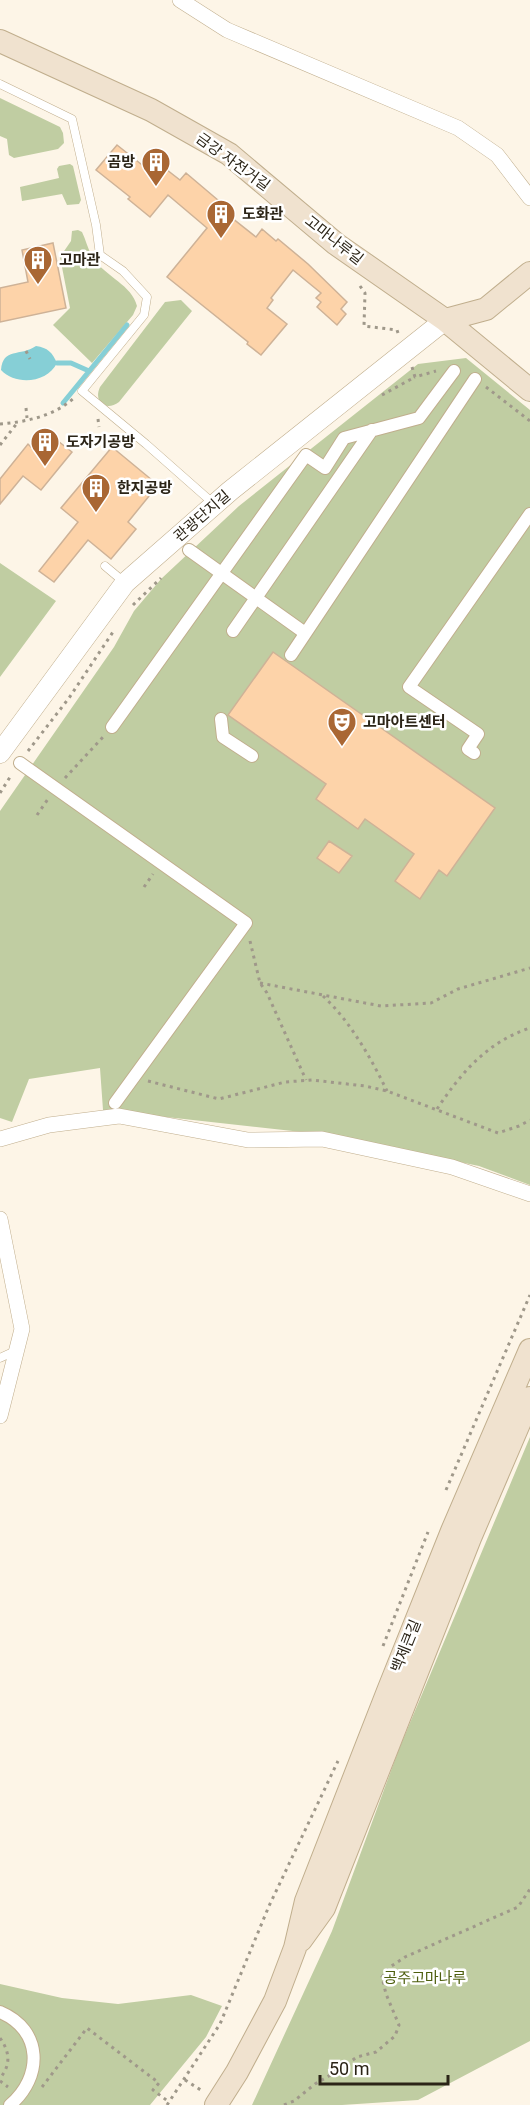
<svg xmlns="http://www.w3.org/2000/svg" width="530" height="2105" font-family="Roboto,'Noto Sans KR',sans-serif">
  <rect width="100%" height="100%" fill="#fdf5e7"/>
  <path fill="#c0cda2" d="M0 98 60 127 63 133 64 143 58 149 14 158 9 155 7 139 0 136Z
    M70 164 73 166 81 200 79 204 67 205 62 194 22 201 20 187 59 178 57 169 59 166Z
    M78 230 82 232C86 240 88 250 93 258 106 277 132 285 137 306L133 315 92 363 53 325 70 308 60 257 71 241 72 231Z
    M181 300 192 311 119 402C106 412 93 402 100 387L165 302Z
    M466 358 530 410V1185L479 1166 329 1135 103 1110 100 1068 29 1079 12 1122 0 1118V811L114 647 134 611 161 579 239 506 418 364Z
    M0 563 56 601 0 677Z
    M530 1437V2041L418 2100 342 2105H252L332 1931 399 1749Z
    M0 1984 62 1998 118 2004 191 1995 222 2006 206 2037 150 2105H0Z"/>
  <path fill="#86cfd6" d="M36 346C48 348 52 352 57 363 47 383 16 386 1 370 3 347 20 357 36 346Z"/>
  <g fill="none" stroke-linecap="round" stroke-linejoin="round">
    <path stroke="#86cfd6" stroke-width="5" d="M57 363H71L89 371
      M63 403 127 325"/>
  </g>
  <path fill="#fdd3a9" stroke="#ceb297" stroke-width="1.5" d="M117 145 151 172 158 163 180 180 186 173 225 206 222 210 256 237 262 229 276 241 278 239 308 264 347 302 341 309 346 314 337 325 317 307 321 302 316 298 321 293 293 270 271 298 273 300 267 308 287 324 261 355 247 344 248 342 167 277 207 228 168 195 150 217 128 199 130 197 96 170Z
    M53 243 66 308 0 322V288L28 282 22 250Z
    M44 430 72 452 41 490 23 476 0 504V479L28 444 31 447Z
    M112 447 158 485 128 522 136 529 111 559 88 540 54 582 39 571 78 522 61 508Z
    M273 652 495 808 447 876 439 870 420 899 395 881 414 854 365 819 358 829 316 799 326 784 228 715Z
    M329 841 352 856 339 873 317 858Z"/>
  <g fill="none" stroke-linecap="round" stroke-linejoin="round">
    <g stroke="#c0ae8d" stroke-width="9">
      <path id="service" d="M0 84 72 119 96 225 100 255 123 271 147 297 144 315 82 391 146 444 214 504
        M105 566 124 582
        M0 1358 15 1351"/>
    </g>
    <g stroke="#c0ae8d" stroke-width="14">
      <path id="pedestrian" d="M189 550 305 633
        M233 631 372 430
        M291 655 475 379
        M221 719 223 737 252 756
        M112 727 306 455 325 468 344 438 419 418 454 371
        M474 753 468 749 478 734 409 687 530 514
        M20 763 246 923 115 1103
        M0 2012C43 2030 43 2077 10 2105"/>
    </g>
    <g stroke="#c0ae8d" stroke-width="16">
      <path id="minor" d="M180 0 227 30 458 128 497 155 530 198
        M0 1139 49 1125 119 1116 248 1140 322 1139 452 1167 530 1194
        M0 1219 22 1329 0 1416"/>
    </g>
    <g stroke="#c0ae8d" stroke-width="21">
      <path id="tertiary" d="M0 753 125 583 230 491 445 320"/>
    </g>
    <g stroke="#c0ae8d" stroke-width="24">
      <path id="secondary" d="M0 41 151 110 229 154 336 244 445 320 530 390
        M445 320 486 309 530 273
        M301 1940 324 1908 470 1538 530 1398
        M216 2105 237 2072 275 2001 295 1948 306 1901 388 1691 452 1531 530 1350"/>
    </g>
    <path stroke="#9f988a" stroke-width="3" stroke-dasharray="3 4.5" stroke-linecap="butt" d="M360 286 365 293 364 326 397 330 398 333
      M26 351 30 359
      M412 367 415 377 436 371
      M486 387 530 421
      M382 395 415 377
      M26 408 27 418
      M98 419 99 427
      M0 424C26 422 54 416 74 398
      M0 445 18 422
      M133 605 161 578
      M28 751 69 698 113 632
      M65 778 104 736
      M0 793 12 774
      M37 815 48 799
      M144 887 153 874
      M250 941 260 983 267 993 306 1080
      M260 983 381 1006 431 1003 458 989 530 968
      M323 996C350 1021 371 1058 387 1091
      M148 1081 219 1099 285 1082 312 1080 365 1086 387 1091 498 1133 519 1126 530 1120
      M437 1109C461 1073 487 1042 530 1028
      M446 1490 530 1295
      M383 1646 428 1532
      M0 2038C10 2052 11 2065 0 2078
      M185 2080 204 2092
      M0 2081 8 2087
      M42 2087 87 2028 159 2083 153 2090 169 2102
      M167 2105 220 2024 269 1906 338 1761
      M284 2105 294 2101 315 2084 339 2070 357 2057 376 2052 395 2036 399 2025 386 1994 382 1977 390 1967 405 1957 518 1907 530 1889"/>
    <use href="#service" stroke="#fff" stroke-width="8"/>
    <use href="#pedestrian" stroke="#fff" stroke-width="12"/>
    <use href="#minor" stroke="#fff" stroke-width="15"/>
    <use href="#tertiary" stroke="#fff" stroke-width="20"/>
    <use href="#secondary" stroke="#f0e2cf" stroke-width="22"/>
  </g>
  <defs>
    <g id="building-pin" transform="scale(1.5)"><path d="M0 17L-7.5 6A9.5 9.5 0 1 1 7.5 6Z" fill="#a96734" stroke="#fff"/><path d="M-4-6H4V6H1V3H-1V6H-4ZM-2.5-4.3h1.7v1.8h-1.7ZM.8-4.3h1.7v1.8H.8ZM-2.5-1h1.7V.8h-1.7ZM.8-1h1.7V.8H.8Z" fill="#fff"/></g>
    <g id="theatre-pin" transform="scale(1.5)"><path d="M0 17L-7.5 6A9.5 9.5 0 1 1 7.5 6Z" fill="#a96734" stroke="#fff"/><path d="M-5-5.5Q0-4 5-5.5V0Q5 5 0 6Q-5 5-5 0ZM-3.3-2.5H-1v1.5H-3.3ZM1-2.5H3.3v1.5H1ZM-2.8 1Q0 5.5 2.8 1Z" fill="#fff"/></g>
  </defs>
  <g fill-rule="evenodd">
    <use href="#building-pin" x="156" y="162"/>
    <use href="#building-pin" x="221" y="214"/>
    <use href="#building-pin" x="38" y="260"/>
    <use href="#building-pin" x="45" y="442"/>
    <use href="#building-pin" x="96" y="488"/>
    <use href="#theatre-pin" x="342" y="722"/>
  </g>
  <g text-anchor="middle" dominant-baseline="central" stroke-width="5" stroke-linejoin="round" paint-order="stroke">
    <g font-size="15" font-weight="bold" fill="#2b2417" stroke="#fff" text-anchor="start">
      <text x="135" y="162" text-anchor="end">곰방</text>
      <text x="242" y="214">도화관</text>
      <text x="59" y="260">고마관</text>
      <text x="66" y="442">도자기공방</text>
      <text x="117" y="488">한지공방</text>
      <text x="363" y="722">고마아트센터</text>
    </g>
    <g font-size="15" fill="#2b2417" stroke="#fff">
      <text transform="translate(233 162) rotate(36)">금강 자전거길</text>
      <text transform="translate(334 240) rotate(38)">고마나루길</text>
      <text transform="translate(202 516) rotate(-41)">관광단지길</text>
      <text transform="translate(406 1646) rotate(-68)">백제큰길</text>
    </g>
    <g font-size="15" fill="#4e5f0e" stroke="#fff">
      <text x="425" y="1978">공주고마나루</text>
    </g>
  </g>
  <path d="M320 2075v9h128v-9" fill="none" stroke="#2b2417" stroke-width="3"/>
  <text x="329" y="2075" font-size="18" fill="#2b2417" stroke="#ffffff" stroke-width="4.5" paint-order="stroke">50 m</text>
</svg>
